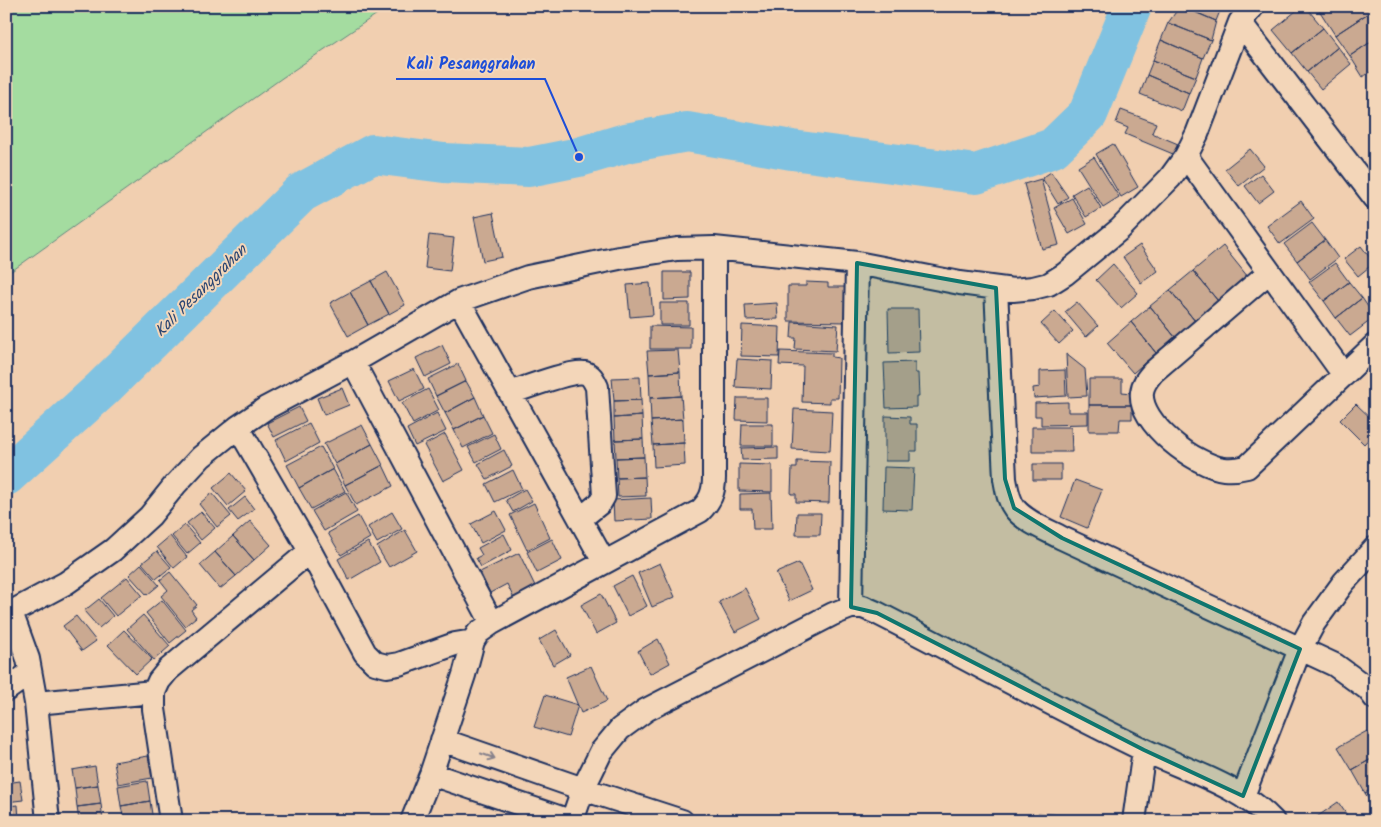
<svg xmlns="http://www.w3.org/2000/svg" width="1381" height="827" font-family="Kalam,sans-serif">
  <rect width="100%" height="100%" fill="#f1cfb0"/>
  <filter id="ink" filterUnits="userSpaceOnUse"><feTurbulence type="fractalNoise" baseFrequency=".02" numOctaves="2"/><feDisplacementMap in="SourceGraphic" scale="10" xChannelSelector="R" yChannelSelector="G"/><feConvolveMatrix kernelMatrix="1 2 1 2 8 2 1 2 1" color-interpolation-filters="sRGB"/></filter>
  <g filter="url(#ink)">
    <path fill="#a4dca0" stroke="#60867f" d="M6 6H389L282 78 6 275Z"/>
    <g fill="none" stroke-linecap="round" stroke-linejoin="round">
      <path stroke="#80c2e1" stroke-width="40" d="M6 476 102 389 301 193 373 154 444 163 529 167 579 157 626 143 687 132 792 150 976 174 1053 148 1088 114 1132 6"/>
    </g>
    <path fill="#caa991" stroke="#1b2f5e" d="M1180 6 1216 21 1211 40 1168 23Z
      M1182 6H1222L1216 21Z
      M1302 6H1305L1323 28 1292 53 1273 30Z
      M1324 6H1371L1373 10 1335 35 1319 10Z
      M1373 10 1375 12V39L1350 56 1335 35Z
      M1168 23 1211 40 1203 58 1161 40Z
      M1323 28 1338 47 1307 72 1292 53Z
      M1375 39V69L1363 77 1350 56Z
      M1161 40 1203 58 1196 77 1153 60Z
      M1338 47 1351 64 1321 89 1307 72Z
      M1153 60 1196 77 1189 93 1147 75Z
      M1147 75 1189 93 1182 111 1140 94Z
      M1121 110 1156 123 1152 133 1178 144 1173 154 1125 134 1128 128 1116 123Z
      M1113 144 1138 187 1121 197 1096 154Z
      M1250 149 1264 166 1239 186 1225 169Z
      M1094 157 1119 197 1103 207 1078 167Z
      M1051 172 1068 197 1058 204 1042 178Z
      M1261 174 1274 191 1258 203 1245 186Z
      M1041 179 1059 245 1042 249 1024 184Z
      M1087 185 1101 208 1086 217 1072 194Z
      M1072 198 1087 224 1069 234 1054 208Z
      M1301 201 1314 219 1280 244 1267 226Z
      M493 213 502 257 483 261 474 217Z
      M1312 223 1325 240 1297 261 1284 244Z
      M429 235 454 238 450 271 425 268Z
      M1325 240 1338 258 1310 279 1297 261Z
      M1140 245 1158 271 1141 283 1123 257Z
      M1223 246 1248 277 1218 301 1193 271Z
      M1361 246 1374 263 1358 276 1344 259Z
      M1335 263 1349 282 1324 301 1309 282Z
      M1113 264 1138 293 1121 308 1096 280Z
      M1193 271 1218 301 1195 321 1170 290Z
      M387 272 405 305 389 314 371 281Z
      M664 272H690V299L664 300Z
      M371 281 389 314 368 325 350 292Z
      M806 282 828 283V287H846V322L788 321V286H806Z
      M1349 282 1362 298 1336 318 1324 301Z
      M650 283 653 315 630 317 627 285Z
      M1170 290 1195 321 1175 337 1150 306Z
      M350 292 368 325 348 336 330 303Z
      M1362 298 1375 317 1350 336 1336 318Z
      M1077 302 1098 326 1086 337 1065 312Z
      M660 303H689V325H660Z
      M777 303 778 319 746 320 745 305Z
      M1150 306 1175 337 1156 353 1131 322Z
      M888 309H918L919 352 889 353Z
      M1055 311 1073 331 1059 344 1041 324Z
      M792 322 838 325 836 351 795 349 796 338H791Z
      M1131 322 1156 353 1133 373 1107 343Z
      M742 325 780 327 779 357 741 356Z
      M650 326 691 327V349H650Z
      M442 345 451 364 425 377 416 358Z
      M678 350 680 372 649 374 647 351Z
      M780 351 832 353V357L839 358 838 398H830V403L802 402 803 366 779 365Z
      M1066 354 1085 369 1087 396 1068 397Z
      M737 359 772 361 771 389 735 387Z
      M915 362V373H918L919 397H916V407L886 408 884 363Z
      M458 364 466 381 436 396 428 379Z
      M414 369 424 389 399 401 389 381Z
      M1065 370 1066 396 1034 398 1033 388 1040 387V371Z
      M680 372 681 396 650 398 649 374Z
      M640 377 641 400 614 401 612 378Z
      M1089 379H1122V392L1132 393V405H1089Z
      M466 381 475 397 445 413 436 396Z
      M342 388 349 405 324 415 317 398Z
      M428 389 439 410 413 424 402 403Z
      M681 396 683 419 651 421 650 398Z
      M475 397 483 415 454 430 445 413Z
      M737 398H767V421L736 420Z
      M641 400 642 416 614 418V401Z
      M1068 402V412H1088V424L1041 425V416H1035V403Z
      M1356 404 1375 422V432L1364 444 1340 420Z
      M1089 405H1132V419H1120L1119 431H1089Z
      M299 407 306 421 274 437 267 423Z
      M794 409 832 411 830 451 792 449Z
      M437 413 446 431 415 446 407 429Z
      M483 415 492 433 463 448 454 430Z
      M642 416 643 439 615 440 614 418Z
      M885 416 910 417V424H917V451H910V461H885Z
      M683 419 684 443 653 445 651 421Z
      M309 423 319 443 286 461 276 440Z
      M742 424H773V446H741Z
      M362 425 372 444 335 464 324 444Z
      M1032 427H1071L1072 452H1032Z
      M445 434 464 470 443 481 424 445Z
      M494 434 501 449 476 462 468 447Z
      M643 439 644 457 616 458 615 440Z
      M684 443 685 465 654 467 653 445Z
      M372 444 383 465 345 485 335 464Z
      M321 447 333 469 299 488 287 465Z
      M778 447V459L742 460 741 448Z
      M504 450 512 466 487 479 478 464Z
      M644 457 645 477 617 478 616 458Z
      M797 461 830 462 829 503 796 502V494H791L792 468H797Z
      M739 464 772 465V492L739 491Z
      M1033 464H1061V480H1033Z
      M383 465 393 486 356 505 345 485Z
      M884 467 914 468 912 510 883 509Z
      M333 469 345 491 311 509 299 488Z
      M513 470 522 489 495 502 486 484Z
      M231 473 246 491 228 506 213 488Z
      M645 477 646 496 618 497 617 478Z
      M1075 480 1102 490 1087 528 1061 517Z
      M525 489 532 501 513 512 506 500Z
      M346 492 357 512 324 531 312 511Z
      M212 493 231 516 217 527 199 504Z
      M771 493 772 529H753L752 509H740V494Z
      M245 497 254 509 238 521 229 510Z
      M651 498 652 519 614 521 613 500Z
      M534 503 550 538 527 550 510 515Z
      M496 511 506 530 481 543 471 524Z
      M201 512 215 528 201 540 187 523Z
      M392 512 402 529 377 543 368 527Z
      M797 513H821L820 535H796Z
      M358 516 370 538 341 555 328 533Z
      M250 521 271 545 254 560 233 536Z
      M185 525 200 543 187 554 172 536Z
      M405 530 417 551 389 567 377 547Z
      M504 534 512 550 481 567 476 558 482 555 478 548Z
      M170 536 187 557 174 568 157 547Z
      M233 536 254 560 236 576 215 552Z
      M552 539 562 560 537 573 527 552Z
      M368 542 380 562 349 580 338 559Z
      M157 551 171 567 156 579 142 563Z
      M215 552 236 576 220 589 200 565Z
      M519 553 537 590 515 601 507 584 490 593 480 572Z
      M660 563 675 597 652 607 638 573Z
      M799 563 812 590 789 601 776 573Z
      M141 564 159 585 147 595 129 575Z
      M170 572 197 605 191 610 196 617 185 626 161 596 168 590 160 580Z
      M632 576 647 606 628 616 613 586Z
      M127 577 142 595 116 616 101 598Z
      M745 588 761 619 735 632 719 602Z
      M601 594 616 623 596 634 581 605Z
      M99 599 113 616 99 628 84 611Z
      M162 600 186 630 170 643 146 613Z
      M143 615 170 646 154 660 127 629Z
      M76 616 96 641 82 651 63 626Z
      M124 630 152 659 136 674 108 645Z
      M556 630 570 655 553 665 539 640Z
      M658 639 670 663 650 674 638 651Z
      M591 666 607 701 581 713 566 677Z
      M545 695 578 705 568 737 534 727Z
      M1367 731 1375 744V757L1352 770 1338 747Z
      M148 756 152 778 118 784 114 762Z
      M1375 757V788L1365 793 1352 770Z
      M95 766 98 785 75 788 72 770Z
      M20 781 23 800 6 802V783Z
      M147 781 150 801 121 806 118 786Z
      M98 785 101 804 77 807 75 788Z
      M1375 788V810L1365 793Z
      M150 801 153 821H124L121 806Z
      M1338 802 1349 818 1344 821H1315L1314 819Z
      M101 804 103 821H79L77 807Z
      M18 805 19 820 6 821V806Z
      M1038 813 1074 816V821H1038Z"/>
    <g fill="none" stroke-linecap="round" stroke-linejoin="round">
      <g stroke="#1b2f5e" stroke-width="26">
        <path id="street" d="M1240 22 1375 198
          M1186 156 1344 375
          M1268 273 1153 372C1148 378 1143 383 1142 392 1138 423 1196 466 1224 469 1232 470 1239 469 1247 467L1375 345
          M996 288 1005 479C1007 489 1008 500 1015 509 1026 522 1047 530 1062 538L1335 665 1368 689 1375 698
          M459 301 604 562
          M353 362 492 623
          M510 393C525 388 572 370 585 373 592 375 594 381 597 387L604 496 600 503 580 519
          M238 427 310 551 365 653 375 663 387 666 399 664 455 644 473 641
          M851 607 857 263
          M11 612 28 659 36 703 48 821
          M6 615 66 583 113 550 150 516 175 485 201 457 238 427 266 408 353 362 459 301 528 277 619 258 677 249 714 248 857 263 960 283 1013 290 1033 288 1049 284 1065 274 1120 229 1170 178 1186 156 1197 134 1240 22 1253 6
          M6 690 30 673
          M36 703 154 692
          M442 740 583 789 682 821
          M431 774 570 821
          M1243 796 1300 649 1314 623 1344 582 1375 548
          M171 821 154 709V692L159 681 168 670 310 551
          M412 821 431 774 464 675 473 641 478 633 492 623 700 511C710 501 714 493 714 478V248
          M572 821 583 789 601 752 620 729 646 710 833 614 851 607H863L877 613C966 658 1054 707 1144 750 1188 771 1239 785 1273 821
          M1134 821 1144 750"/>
      </g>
      <use href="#street" stroke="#f3d6b9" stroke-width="22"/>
    </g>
    <defs><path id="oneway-shaft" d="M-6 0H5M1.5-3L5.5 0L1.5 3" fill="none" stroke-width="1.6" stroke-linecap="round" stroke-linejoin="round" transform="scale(1.25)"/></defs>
    <use stroke="#87828c" href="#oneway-shaft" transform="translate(488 756) rotate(19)"/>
  </g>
  <path fill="#0f766e" fill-opacity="0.2" stroke="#0f766e" stroke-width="4" stroke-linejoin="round" d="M857 263 996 288 1005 479 1014 508 1062 538 1300 649 1243 796 1144 750 877 613 851 607Z"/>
  <g text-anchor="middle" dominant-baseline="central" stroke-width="4" stroke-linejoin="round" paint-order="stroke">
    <g font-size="16" font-style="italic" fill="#2a4572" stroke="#f3d6b9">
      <text transform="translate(201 291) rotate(-45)">Kali Pesanggrahan</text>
    </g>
  </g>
  <path fill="none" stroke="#1d4ed8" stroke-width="2" d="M579 157L545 79H396"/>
  <circle fill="#1d4ed8" stroke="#f3d6b9" stroke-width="2" cx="579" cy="157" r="5"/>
  <g font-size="16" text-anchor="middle" font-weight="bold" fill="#1d4ed8" stroke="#f3d6b9" stroke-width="4" stroke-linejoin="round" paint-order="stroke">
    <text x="471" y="69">Kali Pesanggrahan</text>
  </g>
  <rect width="1381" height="827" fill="none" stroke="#f3d6b9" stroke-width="25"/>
  <rect x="12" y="12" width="1356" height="802" fill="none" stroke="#1b2f5e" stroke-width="2" filter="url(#ink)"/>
</svg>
